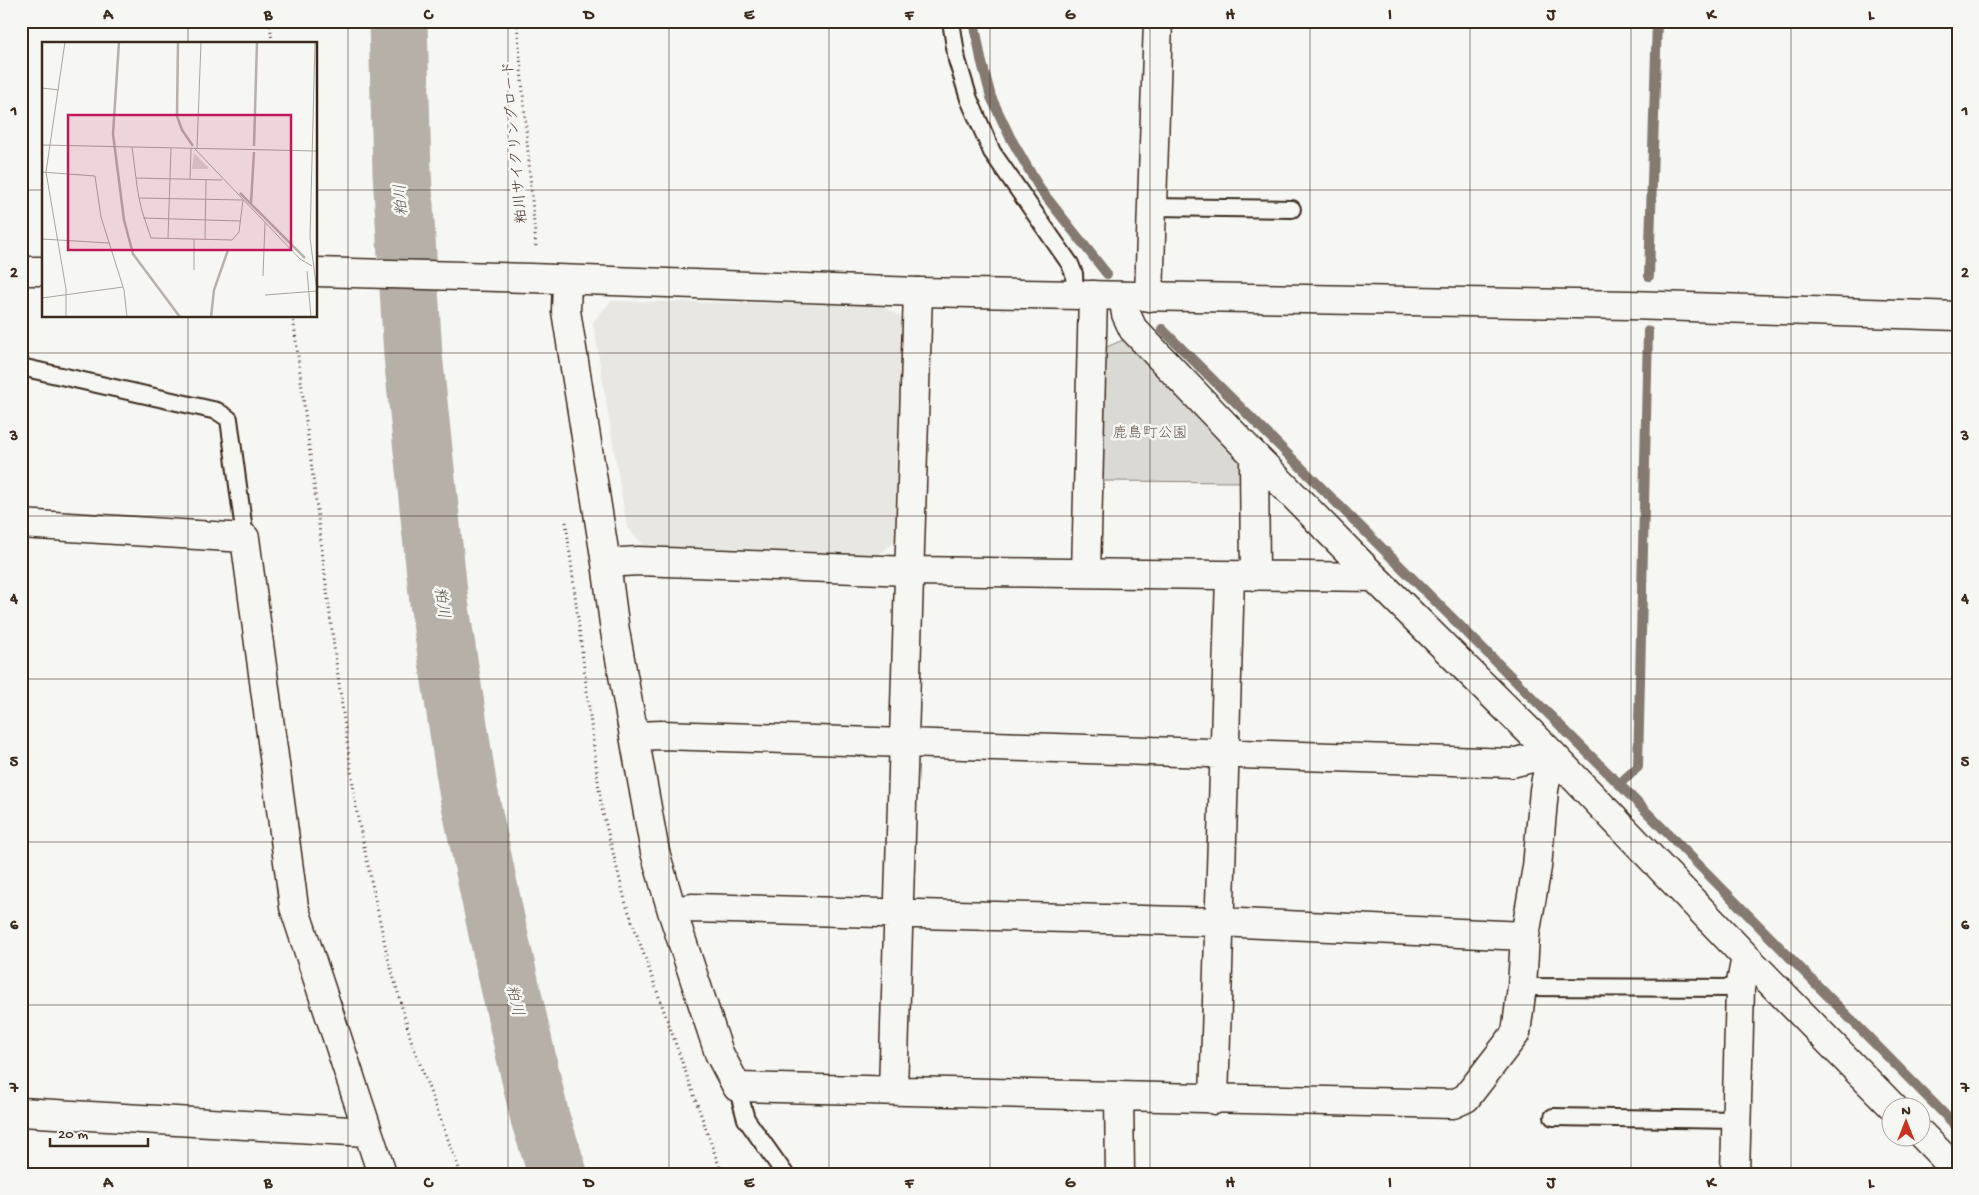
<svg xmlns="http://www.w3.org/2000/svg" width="1979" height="1195" font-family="'Gochi Hand','Klee One',sans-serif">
  <rect width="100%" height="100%" fill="#f6f6f2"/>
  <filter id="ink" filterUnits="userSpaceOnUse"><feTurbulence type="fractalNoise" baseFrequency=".02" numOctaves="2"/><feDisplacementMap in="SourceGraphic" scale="10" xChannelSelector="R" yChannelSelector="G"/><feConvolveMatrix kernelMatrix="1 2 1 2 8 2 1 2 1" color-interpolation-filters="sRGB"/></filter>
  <g filter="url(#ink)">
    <path fill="#e8e7e2" d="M611 301 881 305 907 321 899 538 878 555 645 546 627 528 593 322Z"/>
    <path fill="#dad9d3" stroke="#8a8278" d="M1123 340 1246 463V482L1102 481V349Z"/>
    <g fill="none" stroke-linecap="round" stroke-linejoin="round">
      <path stroke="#857a71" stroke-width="10" d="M974 21 981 59 991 97 1010 137 1040 189 1107 274
        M1649 276 1657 21
        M1162 329 1619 784 1958 1128
        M1619 784 1638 767 1648 331"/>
      <path stroke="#b6b0a9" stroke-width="59" d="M398 21 402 172 413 355 439 602 468 790 498 933 540 1118 558 1174"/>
      <g stroke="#3b2a1e" stroke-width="20">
        <path id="service" d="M951 21 957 60 969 99 992 152 1070 264 1074 274 1075 295
          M1152 207 1292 209
          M21 367 217 411 229 419 245 538
          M1522 987 1740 988
          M737 1087 746 1119 785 1174
          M1553 1117 1737 1120"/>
      </g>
      <g stroke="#3b2a1e" stroke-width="31">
        <path id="minor" d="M567 281 566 311 606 563 615 631 655 852 672 911 719 1053 737 1087 1453 1104 1466 1098 1516 1033 1522 987 1525 936 1537 867 1544 790 1551 753 1512 763 662 735 634 736
          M1123 296 1126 314 1133 329 1244 445 1374 577 1551 753 1746 957 1894 1108
          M1149 297 1158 21
          M1254 456 1255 576
          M21 524 245 538 294 907 382 1174
          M606 563 638 561 910 571 1374 577
          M1086 573 1093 295
          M672 911 692 908 1219 922 1525 936
          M893 1090 918 292
          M1119 1096 1120 1174
          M1214 1100 1230 576
          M21 1112 367 1132
          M1922 1135 1958 1172
          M1735 1174 1740 988 1746 957"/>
      </g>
      <g stroke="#3b2a1e" stroke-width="31">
        <path id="tertiary" d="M21 271H44
          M316 272 530 278 918 292 1630 305 1958 316"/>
      </g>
      <path stroke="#3b2a1e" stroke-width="3" stroke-dasharray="1 4" stroke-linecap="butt" d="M270 21 272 44
        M517 21 536 247
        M293 316 334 647 357 814 387 954 412 1043 461 1174
        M566 522 601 805 626 904 722 1174"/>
      <use href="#service" stroke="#f6f6f2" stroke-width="16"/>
      <use href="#minor" stroke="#f6f6f2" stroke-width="28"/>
      <use href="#tertiary" stroke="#f6f6f2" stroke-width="28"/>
    </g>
  </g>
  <path fill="none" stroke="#3b2a1e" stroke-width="1" stroke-opacity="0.55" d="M188 21V44M348 21V1174M508 21V1174M669 21V1174M829 21V1174M990 21V1174M1150 21V1174M1310 21V1174M1470 21V1174M1631 21V1174M1791 21V1174M21 190H44M316 190H1958M188 316V1174M21 353H1958M21 516H1958M21 679H1958M21 842H1958M21 1005H1958"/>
  <g text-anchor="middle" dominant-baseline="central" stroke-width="5" stroke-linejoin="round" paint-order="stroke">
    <g font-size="15" fill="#3b2a1e" stroke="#f6f6f2">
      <text transform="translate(516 142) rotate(-95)">粕川サイクリングロード</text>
    </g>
    <g font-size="15" fill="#63564b" stroke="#f6f6f2">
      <text x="1150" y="434">鹿島町公園</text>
    </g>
    <g font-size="16" font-style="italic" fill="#605248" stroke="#f6f6f2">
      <text transform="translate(403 200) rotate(-94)">粕川</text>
      <text transform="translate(440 603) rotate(82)">粕川</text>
      <text transform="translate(513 1001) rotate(77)">粕川</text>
    </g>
  </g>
  <g transform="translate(42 42)">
    <rect width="275" height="275" fill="#f6f6f2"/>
    <path d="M152 111 166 125V127H150Z" fill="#dad9d3"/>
    <path fill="none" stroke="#b6b0a9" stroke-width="2.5" d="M77 0 71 92 82 178 91 212 138 275M136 0 135 74 140 88 151 104M212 104 215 0M198 151 263 216M209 161 212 110M169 275 172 248 186 208"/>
    <path fill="none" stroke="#aba49d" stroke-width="1" d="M23 0 4 130 24 247V275M273 0 268 196 275 249M0 46 17 48M0 103 275 109M90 105 95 144 97 156 100 169 109 196 190 198 197 190 201 158 97 156M152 106 258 217 270 224M155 106 159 0M0 130 53 134 59 175 82 248 85 275M94 136 180 138M148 138 149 106M101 176 198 179M126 196 129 106M0 197 67 201M163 197 164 138M152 228V197M265 229 269 275M221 234 223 181M223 253 275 249M0 256 81 245"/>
    <path fill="#c2185b" fill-opacity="0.15" stroke="#c2185b" stroke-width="2.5" d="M26 73H249V208H26Z"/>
    <rect width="275" height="275" fill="none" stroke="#3b2a1e" stroke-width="2.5"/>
  </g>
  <rect width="1979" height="1195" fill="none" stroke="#f6f6f2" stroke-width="55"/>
  <g transform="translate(1906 1122)"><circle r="24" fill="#f6f6f2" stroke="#aba49d"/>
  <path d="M0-4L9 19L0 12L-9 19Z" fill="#c8321e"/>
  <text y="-8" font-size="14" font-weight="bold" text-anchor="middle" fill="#3b2a1e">N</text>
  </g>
  <path d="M50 1138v8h98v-8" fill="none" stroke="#3b2a1e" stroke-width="2.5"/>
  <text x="58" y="1138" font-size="15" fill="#3b2a1e" stroke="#f6f6f2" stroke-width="4" paint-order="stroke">20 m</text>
  <rect x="28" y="28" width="1924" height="1140" fill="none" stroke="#3b2a1e" stroke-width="2"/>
  <g font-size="16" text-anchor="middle" font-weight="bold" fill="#3b2a1e">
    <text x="108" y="19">A</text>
    <text x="268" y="19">B</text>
    <text x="428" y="19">C</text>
    <text x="589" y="19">D</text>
    <text x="749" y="19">E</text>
    <text x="909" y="19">F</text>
    <text x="1070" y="19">G</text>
    <text x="1230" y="19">H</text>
    <text x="1390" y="19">I</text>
    <text x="1551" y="19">J</text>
    <text x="1711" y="19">K</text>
    <text x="1871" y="19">L</text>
    <text x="14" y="115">1</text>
    <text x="1965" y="115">1</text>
    <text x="14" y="277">2</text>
    <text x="1965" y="277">2</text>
    <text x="14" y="440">3</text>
    <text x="1965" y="440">3</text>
    <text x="14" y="603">4</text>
    <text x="1965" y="603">4</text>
    <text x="14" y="766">5</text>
    <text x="1965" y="766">5</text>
    <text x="14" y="929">6</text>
    <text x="1965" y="929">6</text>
    <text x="14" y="1092">7</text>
    <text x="1965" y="1092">7</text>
    <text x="108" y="1187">A</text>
    <text x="268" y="1187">B</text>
    <text x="428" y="1187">C</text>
    <text x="589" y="1187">D</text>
    <text x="749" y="1187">E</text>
    <text x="909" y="1187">F</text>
    <text x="1070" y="1187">G</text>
    <text x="1230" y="1187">H</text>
    <text x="1390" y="1187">I</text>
    <text x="1551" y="1187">J</text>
    <text x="1711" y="1187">K</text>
    <text x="1871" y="1187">L</text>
  </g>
</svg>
